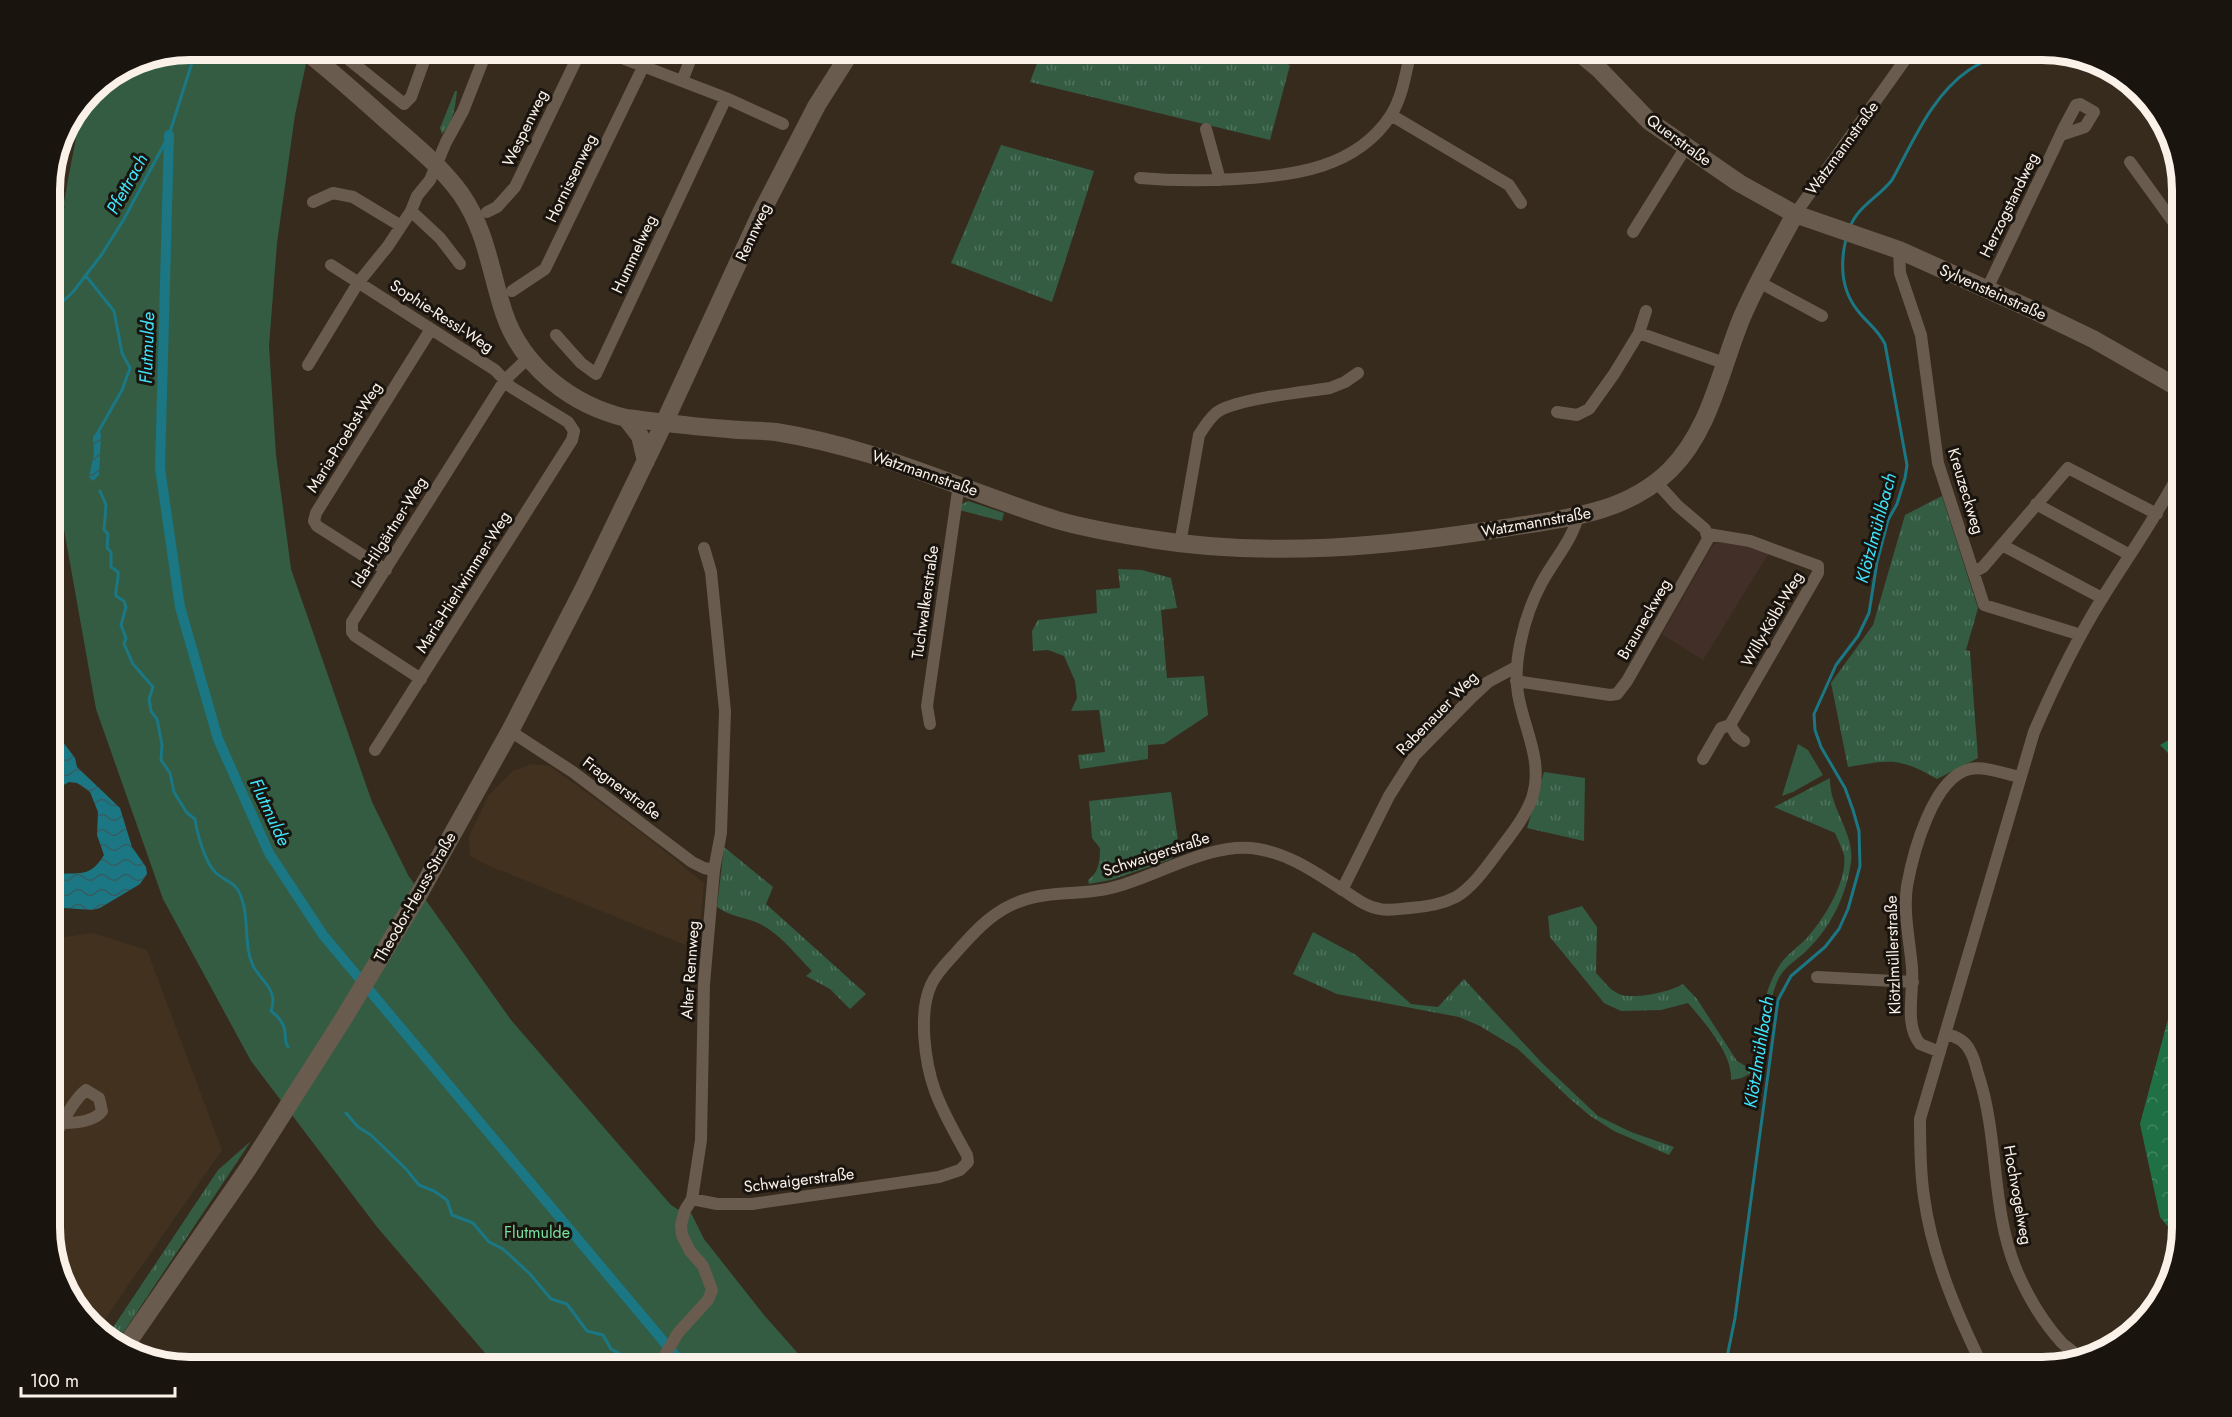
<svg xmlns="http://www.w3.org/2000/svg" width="2232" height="1417" font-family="Jost,sans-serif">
  <defs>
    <pattern id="grass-tufts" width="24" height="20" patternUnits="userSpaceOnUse" patternTransform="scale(1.5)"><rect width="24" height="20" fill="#335c43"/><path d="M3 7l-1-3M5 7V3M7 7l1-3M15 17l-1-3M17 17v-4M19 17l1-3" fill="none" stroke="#51745e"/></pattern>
    <pattern id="forest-crowns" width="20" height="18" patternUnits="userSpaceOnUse" patternTransform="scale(1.5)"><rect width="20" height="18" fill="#1f7045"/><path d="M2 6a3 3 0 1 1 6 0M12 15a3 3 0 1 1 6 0" fill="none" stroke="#408560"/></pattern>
    <pattern id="water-waves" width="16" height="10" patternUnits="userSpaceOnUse" patternTransform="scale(1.5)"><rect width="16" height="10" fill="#1b7784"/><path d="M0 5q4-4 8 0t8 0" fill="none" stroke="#355d62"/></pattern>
  </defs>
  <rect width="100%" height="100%" fill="#372b1e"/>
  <path fill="#42311f" d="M532 764 550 766 647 837 704 883 698 950 487 865 470 856 469 837 488 796 513 771Z
    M93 933 147 950 222 1150 98 1329 68 1298 50 1236V939Z"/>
  <path fill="#423028" d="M1721 540 1770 551 1703 660 1662 634 1713 545Z"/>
  <path fill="url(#grass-tufts)" d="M1042 50H1240L1290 65 1270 140 1030 82Z
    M455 91H457C455 106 454 123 442 134L440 128Z
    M1001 145 1094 171 1052 302 951 263Z
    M67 185 50 327V274Z
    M1942 496 1978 608 1966 650 1970 651 1978 758 1937 779C1899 757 1890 760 1848 767L1831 683 1873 625 1905 515Z
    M968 501 1004 513 1002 521 959 510 962 504Z
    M1118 569 1142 570 1171 578 1177 608 1161 610 1167 678 1204 676 1208 715 1164 744 1148 745V759L1080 769 1078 755 1105 752 1099 710 1071 711 1077 698 1075 681 1064 656 1048 650 1033 651 1032 631 1038 620 1097 613 1096 590 1120 588Z
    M1544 772 1585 778 1584 841 1527 828Z
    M1830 778C1829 808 1855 833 1851 862 1847 893 1832 925 1810 947 1801 958 1788 963 1780 976 1769 994 1763 1046 1758 1069L1742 1078 1731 1080C1733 1054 1704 1022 1688 1003L1661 1010 1621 1011 1604 1003 1550 937 1548 916 1582 906 1597 927 1596 973C1603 980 1609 989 1617 993 1631 1001 1670 992 1683 984L1697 999 1737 1061 1749 1068 1752 1066C1761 1034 1760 997 1778 968 1785 955 1797 948 1807 938 1823 920 1848 881 1844 855 1842 848 1838 840 1835 833L1774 807Z
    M1171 792 1179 848 1171 859 1166 861 1111 880 1089 884 1088 880C1099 873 1100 860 1100 848L1092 838 1089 801Z
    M724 847 773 887 766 904 866 994 850 1009 830 989 806 976 812 971C795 954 779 932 758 923 744 917 729 916 717 907Z
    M1313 932 1356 955 1411 1004 1438 1007 1464 979 1542 1063 1598 1116 1631 1132 1674 1147 1669 1155 1614 1131 1589 1115 1569 1098 1518 1049 1480 1026 1459 1017 1337 994 1293 974Z
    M251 1141 115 1345 106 1338 218 1170Z"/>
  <path fill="url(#forest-crowns)" d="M2182 732V760L2177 762 2160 745Z
    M2182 998 2181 1123 2182 1228 2179 1240 2160 1217 2140 1124 2168 1019Z"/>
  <path fill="#335c43" d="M190 50H309L295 115 277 243 269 346 276 455 291 569 372 802 408 875 511 1020 670 1204 677 1209 691 1213 704 1239 764 1315 810 1367H497L377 1227 251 1061 163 899 96 709 60 507 50 346V327L67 185 83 101 91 90 136 60Z
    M1798 744 1808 750 1823 775 1793 792 1782 796Z"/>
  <path fill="url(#water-waves)" d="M98 432 101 434 99 475 93 481 89 477 94 453 93 436Z
    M50 722 52 727 62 733 63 742 75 758 77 767 120 808 132 847 146 867 147 874 140 884 100 908 92 910 50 907V876C75 869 88 882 104 855L97 835 98 812 90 792 77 783 69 782 62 786 57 820 51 825 50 835Z"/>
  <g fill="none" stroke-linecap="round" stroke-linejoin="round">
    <path stroke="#1b7784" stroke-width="3" d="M1850 227C1858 206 1879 197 1892 180 1913 142 1932 95 1969 70 1981 61 1997 56 2011 50
      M86 276 114 311 122 353 130 368 122 390 97 434
      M50 313 73 292 102 254 124 219 169 135 196 50
      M100 491 106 505 104 530 108 534 107 548 111 552V567L118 572C119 581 115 587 116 596L124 601 126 607 121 625 126 638 124 644 133 664 153 687 149 699 151 711 157 719 162 745 161 760 170 773 174 792 187 813 195 819C197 833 205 863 216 873 225 881 235 882 240 894 250 916 243 944 253 966 261 981 279 990 271 1011 278 1016 284 1024 285 1032 286 1039 284 1041 288 1047
      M346 1113 358 1127 371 1135 406 1169 419 1185 434 1191 447 1200 452 1215 473 1223 489 1242 503 1249 530 1274 551 1299 567 1304 587 1331 603 1335 611 1349 626 1357 631 1367
      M1725 1367 1735 1318 1778 1000 1791 976 1825 947 1839 929 1848 909 1860 866 1859 831 1853 810 1845 788 1821 747 1815 730 1814 714 1836 665 1858 636 1869 613 1877 562 1888 520 1897 504 1905 478 1907 465 1885 344C1877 328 1868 324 1858 311 1841 290 1840 264 1846 239"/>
    <path stroke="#1b7784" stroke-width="10" d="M169 135 160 468 180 607 218 739 269 853 323 935 685 1367"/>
    <path stroke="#695b4d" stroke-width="12" d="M337 50 404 104 411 97 428 50
      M601 50 726 98 783 124
      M682 81 694 50
      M1391 115 1509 185 1521 203
      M1206 129 1220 180
      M2130 162 2182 234
      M51 178 62 133
      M1140 178C1172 181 1203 181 1236 179 1293 176 1357 168 1391 115 1403 96 1406 71 1411 50
      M313 202 333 193 353 197 401 226
      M411 211 440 238 460 264
      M487 212 497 207 515 187 581 50
      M1795 214 1912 50
      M1633 232 1686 147
      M1899 250 1900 273 1921 335 1938 463 1984 605 2081 635
      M331 265 495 370 511 387 568 422 574 431 572 440 375 750
      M1759 282 1822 316
      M1987 289 2052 153C2059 137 2067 121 2076 105L2080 104 2094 112 2085 127 2061 135
      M512 291 545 269 644 65
      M1639 333 1724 363
      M556 335 581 363 596 374 726 98
      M308 365 358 283 388 246 411 211 417 196 430 180 446 142 463 111 487 50
      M1557 412 1577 415 1589 409 1614 374 1639 333 1646 311
      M2036 504 2130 555
      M1708 534 1750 541 1818 566V573L1730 725
      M1180 544 1199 435C1204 427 1209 419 1216 413 1233 399 1305 392 1330 388L1345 382 1358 373
      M2002 545 2102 598
      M386 570 317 526 314 521 316 513 431 329
      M1974 572 1983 567 2068 468 2157 514
      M421 679 355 636 352 632V622L505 380 528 358
      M1516 681 1610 695 1617 694 1627 681 1708 539 1705 529 1678 506 1656 482
      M930 724 927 706 959 484
      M510 731 573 772 692 862 704 868 714 870
      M1703 759 1721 728 1730 725 1737 736 1744 741
      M1342 890 1389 796 1415 755 1473 696 1488 682 1516 667
      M1817 977 1913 982
      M1945 1034C1956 1036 1965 1040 1970 1051 1975 1059 1976 1068 1979 1077 1999 1139 1991 1208 2016 1269 2027 1295 2043 1322 2062 1343 2068 1348 2074 1352 2080 1358
      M1940 1052 1920 1044C1904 1024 1914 993 1912 968 1910 942 1903 913 1907 886 1913 853 1933 777 1970 769 1986 766 2005 774 2020 777
      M50 1144C60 1128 72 1101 86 1090L99 1098 102 1111C94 1122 75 1123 63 1123
      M692 1199 717 1204H752L939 1177 960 1170 968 1162 967 1155C956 1135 943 1113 935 1091 925 1063 918 1013 931 985 937 971 950 960 960 948 978 928 995 910 1021 901 1051 890 1084 896 1115 887 1160 875 1212 841 1258 849 1290 854 1316 873 1343 890 1354 897 1366 907 1380 909 1389 911 1400 909 1410 908 1425 907 1442 904 1456 897 1474 886 1488 865 1500 849 1512 833 1525 817 1532 798 1544 761 1524 730 1518 694 1515 676 1517 658 1521 640 1525 621 1532 601 1541 584 1553 561 1571 542 1578 517
      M658 1367 678 1333 708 1300 712 1290 703 1266 690 1251 682 1235 681 1225 685 1210 692 1199 701 1140 704 984 714 870 721 833 725 711 711 572 704 548
      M1983 1367C1957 1314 1932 1256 1924 1197 1920 1171 1920 1145 1920 1119L2034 732C2054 686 2076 640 2103 597 2130 554 2159 513 2182 468"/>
    <path stroke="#695b4d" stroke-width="18" d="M304 50C333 72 360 97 387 121 413 144 440 165 461 194 487 232 490 271 504 313 522 367 572 405 626 418 660 422 694 427 728 429 744 431 760 430 776 432 807 437 839 445 869 454 933 474 993 500 1057 520 1087 529 1119 534 1150 539 1268 558 1387 547 1505 528 1562 519 1626 514 1670 470 1711 429 1720 370 1742 317 1757 282 1777 248 1795 214
      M1576 50 1599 69 1649 121 1739 183 1795 214 1899 250 2033 310 2093 339 2182 390
      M626 418 640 436 646 461
      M124 1348 249 1167 342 1021 420 892 510 731 583 590 665 421 761 213 817 105 852 50"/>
  </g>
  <g text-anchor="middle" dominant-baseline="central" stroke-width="6" stroke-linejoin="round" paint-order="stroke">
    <g font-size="16" fill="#faf1e9" stroke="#1a140f">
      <text transform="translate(525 128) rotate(-64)">Wespenweg</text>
      <text transform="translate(1679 140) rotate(36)">Querstraße</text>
      <text transform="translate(1842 148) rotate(-54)">Watzmannstraße</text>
      <text transform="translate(571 178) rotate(-64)">Hornissenweg</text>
      <text transform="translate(2009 205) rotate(-64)">Herzogstandweg</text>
      <text transform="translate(753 232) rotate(-65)">Rennweg</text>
      <text transform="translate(634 254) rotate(-65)">Hummelweg</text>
      <text transform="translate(1993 292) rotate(24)">Sylvensteinstraße</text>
      <text transform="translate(442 316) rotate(33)">Sophie-Ressl-Weg</text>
      <text transform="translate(344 437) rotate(-58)">Maria-Proebst-Weg</text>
      <text transform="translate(925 473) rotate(19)">Watzmannstraße</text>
      <text transform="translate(1966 491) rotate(73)">Kreuzeckweg</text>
      <text transform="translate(1536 522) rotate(-10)">Watzmannstraße</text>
      <text transform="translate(389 532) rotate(-58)">Ida-Hilgärtner-Weg</text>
      <text transform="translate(463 582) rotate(-58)">Maria-Hierlwimmer-Weg</text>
      <text transform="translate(925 602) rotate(-82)">Tuchwalkerstraße</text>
      <text transform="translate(1644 619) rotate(-60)">Brauneckweg</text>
      <text transform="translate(1772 619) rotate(-60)">Willy-Kölbl-Weg</text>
      <text transform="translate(1437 713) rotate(-46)">Rabenauer Weg</text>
      <text transform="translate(622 788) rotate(37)">Fragnerstraße</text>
      <text transform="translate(1156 854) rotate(-18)">Schwaigerstraße</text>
      <text transform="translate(415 897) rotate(-60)">Theodor-Heuss-Straße</text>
      <text transform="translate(1893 955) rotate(-92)">Klötzlmüllerstraße</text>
      <text transform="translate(690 970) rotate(-86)">Alter Rennweg</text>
      <text transform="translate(799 1180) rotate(-7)">Schwaigerstraße</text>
      <text transform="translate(2018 1195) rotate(80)">Hochvogelweg</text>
    </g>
    <g font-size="16" fill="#77e1a1" stroke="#1a140f">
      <text x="537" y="1232">Flutmulde</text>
    </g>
    <g font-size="18" font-style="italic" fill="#3fe5fd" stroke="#1a140f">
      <text transform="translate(127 184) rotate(-61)">Pfettrach</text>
      <text transform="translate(147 348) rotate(-88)">Flutmulde</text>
      <text transform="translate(1876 528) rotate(-75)">Klötzlmühlbach</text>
      <text transform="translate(270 812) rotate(65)">Flutmulde</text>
      <text transform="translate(1759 1052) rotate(-81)">Klötzlmühlbach</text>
    </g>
  </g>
  <path d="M0 0H2232V1417H0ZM190 60H2042A130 130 0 0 1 2172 190V1227A130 130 0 0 1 2042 1357H190A130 130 0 0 1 60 1227V190A130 130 0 0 1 190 60Z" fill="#1a140f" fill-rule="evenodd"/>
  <path fill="none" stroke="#faf1e9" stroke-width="8" d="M190 60H2042A130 130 0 0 1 2172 190V1227A130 130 0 0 1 2042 1357H190A130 130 0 0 1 60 1227V190A130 130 0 0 1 190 60Z"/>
  <path d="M21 1387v9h154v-9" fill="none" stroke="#faf1e9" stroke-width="3"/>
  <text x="30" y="1387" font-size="18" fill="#faf1e9" stroke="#1a140f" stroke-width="4.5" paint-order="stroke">100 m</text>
</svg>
